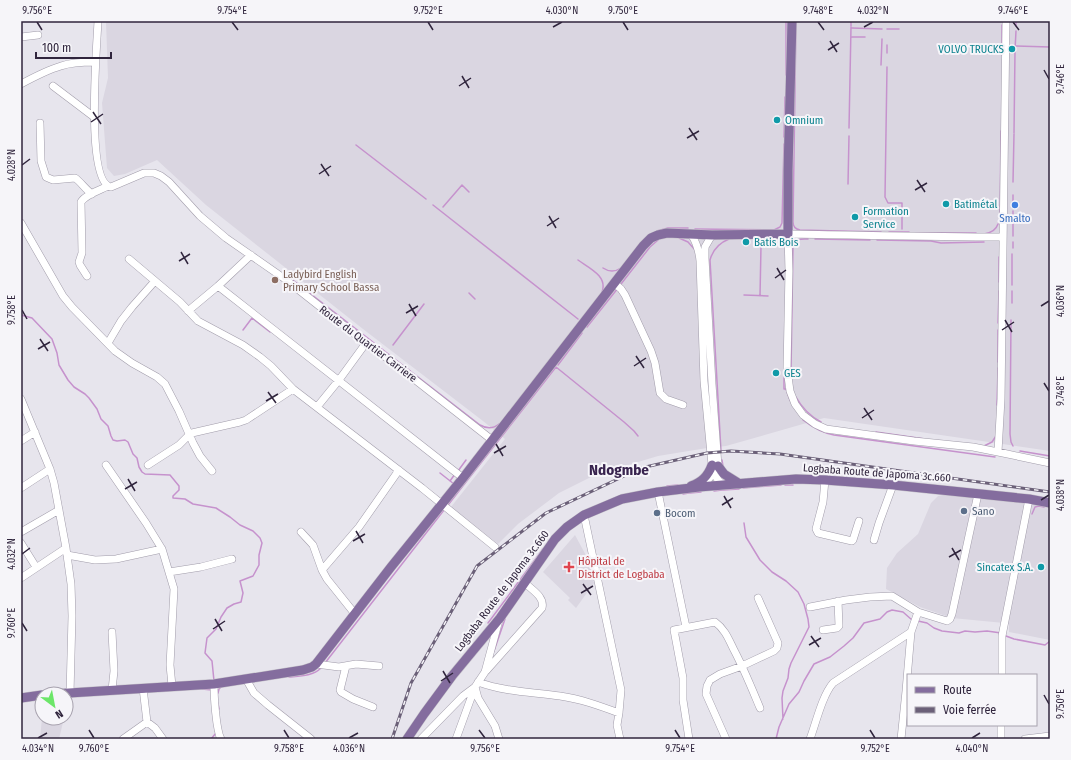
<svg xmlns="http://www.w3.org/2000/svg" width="1071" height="760" font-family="'Fira Sans Condensed',sans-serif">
  <rect width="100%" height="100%" fill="#e7e5ed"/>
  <path fill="#dad6e1" d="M106 21H1050V451L824 418 726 446 707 448 658 456 595 475 559 493 518 524 498 544 451 507 505 439 483 421 363 329 206 205 157 160 125 174 114 176 107 168 102 103 108 78Z
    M948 494 1050 505V640L1009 632V624L1004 623 952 618 920 607 886 589 887 568 897 553 918 534 931 503 938 496Z
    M575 535 589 561 594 583 576 608 568 600 570 598 543 572Z
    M42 718H64L59 739H40Z"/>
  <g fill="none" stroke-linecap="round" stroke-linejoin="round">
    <path stroke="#c692cd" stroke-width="1.5" d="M796 21 793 222C793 226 795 229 800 230L881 232
      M851 26V21
      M1016 26V21
      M852 28 882 29
      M887 29H899
      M852 37H865
      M1015 46 1050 47
      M1015 50 1016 31
      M887 53V45
      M1002 55V25
      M881 65 882 39
      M887 67 885 197 888 203H902V229
      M786 75V21
      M849 128 851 27
      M1014 133 1015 51
      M784 137 785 97
      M356 145 426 199
      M1013 182 1014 134
      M848 184 849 136
      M1013 203V195
      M433 205 578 319
      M443 207 462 185 469 192
      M1000 219 1001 131
      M695 229 774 230 780 227 782 223 784 144
      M657 231 668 228H688
      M889 232H909
      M916 233H976
      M984 234C991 233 996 230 998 224
      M1013 236V211
      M679 238 688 242 696 251
      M815 239 870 240
      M877 240 931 241 941 243 984 242
      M1013 248V242
      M578 260C589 268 608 276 602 292
      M603 268C609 272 615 272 621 268
      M285 274 480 425C487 429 493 429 499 424
      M999 282V257
      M621 284 650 247 658 240
      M1012 285V254
      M469 293 475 299
      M744 295 768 296
      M760 296 761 246
      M1012 303V291
      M21 315 32 318 52 339 57 353 59 365 68 380 74 387 85 394 89 398 97 409 101 419 108 426 111 436 113 440 117 441 125 440 128 442 133 454 137 458 139 467 142 472 145 474 170 475 179 486V490L173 496V498L185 499 193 504 216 508 230 517 240 525 253 531 260 538 262 543 259 555V565L253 576 240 581 243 593 241 602 234 604 227 608 221 617 216 629 207 638 205 653 212 661 214 681
      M1011 320 1010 434 1011 442 1013 446
      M998 323 999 291
      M587 327 618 288
      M243 330 252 318 270 332
      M393 345 424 304
      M998 362V330
      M558 365 582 333
      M791 371 793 245C796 238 802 239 808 239
      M784 374V389H786L790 400
      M796 397C802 408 810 416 821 422
      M997 405 998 368
      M803 420C812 427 822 433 834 435L995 457
      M876 432 925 439
      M984 446 992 442 996 436
      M721 451 710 260C713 249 719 243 729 239
      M1020 451 1050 456
      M722 460 723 466
      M458 471 466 460
      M440 473 454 484H453
      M450 481 455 474
      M785 485H793
      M667 486 678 485
      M743 488 781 485
      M723 490 739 489
      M714 491 722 490
      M690 493 701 492
      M683 494 689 493
      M448 505 556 367 624 422 634 431 638 436
      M1032 514 1035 507 1039 506 1044 507
      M744 523 746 537 760 560 772 572 786 581 798 592 804 604 808 619 809 627 791 663 789 669 788 678 783 691 782 698 783 719
      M918 621 927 623 934 628 942 631 959 633 965 631 975 632 987 631 1001 633
      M488 623 543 549
      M1006 636 1014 639 1045 645 1050 641
      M494 651 505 619
      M325 663 444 510
      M289 677C300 676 313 676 321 668
      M202 689 212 690
      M218 693 219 689 221 687
      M218 703 219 709
      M211 739 216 733
      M776 739 779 727 789 704 799 692 804 681 814 664 830 657 844 646 853 638 864 623 880 619 887 612 892 610 903 612 912 620"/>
    <g stroke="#a19caa" stroke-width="8">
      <path id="minor" d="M98 21C97 44 85 182 111 187L144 173H154L161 176 169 182 200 216 226 238 285 279 366 343 395 364 492 440
        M21 37 38 35
        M21 84C34 77 47 70 61 66 72 62 84 62 95 62
        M53 86 94 117
        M40 123 41 161 46 177 53 180 75 178C81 182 85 189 92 194
        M21 223 63 296 72 307 115 351 132 363 157 377 165 384 179 411 193 443 200 456 212 471
        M691 234C697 243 699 250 700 261L704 381 712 465C714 474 716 481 725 485
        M1002 237C931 237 860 235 788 234L789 271 787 369 790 391 795 404 803 415 815 424 826 429 914 441 973 447 998 452 1050 463
        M129 259 180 302 198 321 243 345 260 357 271 366 293 389
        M87 276 80 265 79 262 82 253 81 202C85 195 100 190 108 186
        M614 283 621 289 625 295 651 351 655 363 660 393 666 399 683 405
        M218 286 463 478
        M188 311 218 286 251 255
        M108 343 121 321 132 307 155 281
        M21 399 50 469 54 483 66 548 71 584 72 616 70 694
        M317 407 339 380 366 343
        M21 441 35 432
        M998 452 1001 399 1006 21
        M106 465 146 523 162 549 174 589 170 665 172 686
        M148 465 179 445 187 437 192 433 240 422 246 420 293 389 422 488 495 547
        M825 480 823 502 816 529 818 533 852 541 853 540 859 521
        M706 482 714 473 718 466 712 384 705 258V247L712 235
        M21 488 50 469
        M658 492 686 627
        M584 515 621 690 619 713 617 725 620 739
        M21 532 59 510
        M301 532 313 545 322 570 327 579 355 614
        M874 540 879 523 893 485
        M21 543 36 567
        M67 555 95 560 116 559 162 549
        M322 570 359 527 399 470
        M169 572 201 567 232 559
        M21 578 66 548
        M810 607 846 600 870 597 892 596 918 612 947 621 950 619 952 614 978 494
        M823 630 837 628 839 626 838 601
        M112 632 114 671 112 690
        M316 664 339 667 356 664 379 666
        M346 666 340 690 341 692 353 699 373 707
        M486 671 542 608C545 597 532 590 525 583
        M1002 675V636L1029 499
        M246 679 254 693 268 705 311 739
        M478 682C505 692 533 692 560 696 581 699 600 706 619 713
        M214 684C214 696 216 730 221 739
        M147 722 155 728 163 739
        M123 739 147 722 143 688
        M421 739 463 696 475 687 478 698 495 726 499 739
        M456 739 475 687 485 672 499 620
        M689 739 683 700V678L674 630 715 622C725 629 729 640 734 650 744 669 752 689 760 708
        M726 739 706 694 707 686 710 680 720 674 742 666 774 651 777 648 778 643 758 598
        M810 739C816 723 822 696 833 683L911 632
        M901 739 906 691 911 632 918 612
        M1001 739V725
        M1025 739 1050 736"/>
    </g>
    <g stroke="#c5c2c9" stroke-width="10">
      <path id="major" d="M718 466 724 474 740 484
        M691 486C702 482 708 476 712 465
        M53 694 214 684 303 670 312 667 316 664 391 567 463 478 643 246 651 238 658 235 667 233 712 235 788 234V170L792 21
        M21 698 42 695
        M407 739 424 714 452 676 500 618 555 539 567 527 584 515 622 499 658 492 699 487 796 479 825 480 893 485 1029 499 1050 503"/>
    </g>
    <use href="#minor" stroke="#fff" stroke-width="7"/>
    <use href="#major" stroke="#846d9e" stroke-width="9"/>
    <g stroke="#6b6078" stroke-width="3">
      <path id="rail" d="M392 739 411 683 477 566 546 513 641 468 707 453 731 451 780 454 1050 492"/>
    </g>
    <use href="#rail" stroke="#f6f5f9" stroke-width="1.5" stroke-dasharray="4.5" stroke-linecap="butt"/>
  </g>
  <path fill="none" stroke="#30253d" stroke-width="1.5" d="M37 22 42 30M232 22 238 30M428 22 433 30M623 22 628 30M818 22 824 30M1013 22 1019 30M553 27 562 22M864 27 873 22M830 41 837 52M828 50 839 43M1044 70 1049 79M462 76 469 88M459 86 471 78M93 112 101 124M91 122 103 114M689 128 697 140M687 138 699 131M321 164 329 176M22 165 30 159M319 174 331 166M917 180 925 192M915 190 927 183M549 216 556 228M547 226 559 218M181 252 188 264M179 261 190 254M777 268 784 280M775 278 786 270M409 304 416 316M1041 306 1049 301M22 310 27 319M406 313 418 306M1005 320 1012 332M1002 330 1014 322M40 339 48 351M38 349 50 342M636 356 644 368M634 366 646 358M1044 383 1049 391M268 392 276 403M266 401 278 394M864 408 872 420M862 418 874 410M496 444 503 456M494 453 506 446M128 479 135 491M125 489 137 482M724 496 731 508M1041 500 1049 495M722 505 733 498M356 531 363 543M353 541 365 534M952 548 959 560M22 554 30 548M949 557 961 550M583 584 591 595M581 593 593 586M215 619 222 631M22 623 27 631M213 629 225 621M811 636 819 647M809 645 821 638M443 671 450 683M441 681 453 673M1044 695 1049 704M89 730 94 738M284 730 289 738M479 730 485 738M675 730 680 738M870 730 875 738M38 738 47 733M349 738 358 733M972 738 980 733"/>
  <g fill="#0f9aa8" stroke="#f6f5f9" stroke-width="1.5">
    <circle cx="1012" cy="49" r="4"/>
    <circle cx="777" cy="120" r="4"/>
    <circle cx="946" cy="204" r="4"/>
    <circle cx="855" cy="217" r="4"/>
    <circle cx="746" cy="242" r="4"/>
    <circle cx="776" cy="373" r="4"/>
    <circle cx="1041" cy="567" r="4"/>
  </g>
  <circle fill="#3f7fe0" stroke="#f6f5f9" stroke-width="1.5" cx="1015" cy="205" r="4"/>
  <circle fill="#8d6e63" stroke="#f6f5f9" stroke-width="1.5" cx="275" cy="280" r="4"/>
  <g fill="#5c6f8a" stroke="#f6f5f9" stroke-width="1.5">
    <circle cx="964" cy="511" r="4"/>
    <circle cx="657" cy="513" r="4"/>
  </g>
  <path fill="#e0444e" stroke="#f6f5f9" stroke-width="1.5" d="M567 561h4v4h4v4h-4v4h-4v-4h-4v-4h4z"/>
  <g text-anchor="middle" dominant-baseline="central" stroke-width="4" stroke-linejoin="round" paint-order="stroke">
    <g font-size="11" fill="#0d838f" stroke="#f6f5f9" text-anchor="start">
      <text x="1004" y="49" text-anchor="end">VOLVO TRUCKS</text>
      <text x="785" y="120">Omnium</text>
      <text x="954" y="204">Batimétal</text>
      <text x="863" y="211">Formation<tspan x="863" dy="13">Service</tspan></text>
      <text x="754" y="242">Batis Bois</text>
      <text x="784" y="373">GES</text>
      <text x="1033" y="567" text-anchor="end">Sincatex S.A.</text>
    </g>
    <g font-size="11" fill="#366cbe" stroke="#f6f5f9">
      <text x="1015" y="218">Smalto</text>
    </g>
    <g font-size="11" fill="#785e54" stroke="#f6f5f9" text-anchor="start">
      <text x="283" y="274">Ladybird English<tspan x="283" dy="13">Primary School Bassa</tspan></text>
    </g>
    <g font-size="11" fill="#30253d" stroke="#f6f5f9">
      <text transform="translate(368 344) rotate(37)">Route du Quartier Carriere</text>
      <text transform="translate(877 473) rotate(4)">Logbaba Route de Japoma 3c.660</text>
      <text transform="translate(502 591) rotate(-53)">Logbaba Route de Japoma 3c.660</text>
    </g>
    <g font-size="11" fill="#4e5e75" stroke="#f6f5f9" text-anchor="start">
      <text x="972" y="511">Sano</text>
      <text x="665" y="513">Bocom</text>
    </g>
    <g font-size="11" fill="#be3a42" stroke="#f6f5f9" text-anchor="start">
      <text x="578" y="561">Hôpital de<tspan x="578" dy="13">District de Logbaba</tspan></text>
    </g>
    <g font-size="15" font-weight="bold" fill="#38234e" stroke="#f6f5f9">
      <text x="619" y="470">Ndogmbe</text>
    </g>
  </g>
  <rect width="1071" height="760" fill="none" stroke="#f6f5f9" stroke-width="44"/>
  <rect x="907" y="674" width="130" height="52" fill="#f6f5f9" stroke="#a7a2ae"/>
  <rect x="915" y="687" width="20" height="6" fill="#846d9e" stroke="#a7a2ae"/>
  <text x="943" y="694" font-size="12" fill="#30253d">Route</text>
  <rect x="915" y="707" width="20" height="6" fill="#6b6078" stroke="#a7a2ae"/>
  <text x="943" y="714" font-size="12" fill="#30253d">Voie ferrée</text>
  <g transform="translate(54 706) rotate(148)"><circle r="19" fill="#f6f5f9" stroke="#a7a2ae"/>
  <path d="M0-3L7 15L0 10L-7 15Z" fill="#6ce669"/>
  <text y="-6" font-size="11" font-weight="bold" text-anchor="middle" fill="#30253d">N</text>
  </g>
  <path d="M36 52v6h75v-6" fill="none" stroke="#30253d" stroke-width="2"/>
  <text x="42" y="52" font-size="12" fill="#30253d" stroke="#f6f5f9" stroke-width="3" paint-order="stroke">100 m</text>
  <rect x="22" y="22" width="1027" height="716" fill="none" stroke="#30253d" stroke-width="1.5"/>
  <g font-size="10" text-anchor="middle" fill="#30253d">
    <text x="37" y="14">9.756°E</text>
    <text x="232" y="14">9.754°E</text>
    <text x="428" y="14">9.752°E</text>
    <text x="562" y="14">4.030°N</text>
    <text x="623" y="14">9.750°E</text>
    <text x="818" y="14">9.748°E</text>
    <text x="873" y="14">4.032°N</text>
    <text x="1013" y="14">9.746°E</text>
    <text transform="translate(1060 79) rotate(-90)" y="4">9.746°E</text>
    <text transform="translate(11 165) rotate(-90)" y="4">4.028°N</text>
    <text transform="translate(1060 301) rotate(-90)" y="4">4.036°N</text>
    <text transform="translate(11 310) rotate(-90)" y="4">9.758°E</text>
    <text transform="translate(1060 391) rotate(-90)" y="4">9.748°E</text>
    <text transform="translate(1060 495) rotate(-90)" y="4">4.038°N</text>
    <text transform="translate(11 554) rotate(-90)" y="4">4.032°N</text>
    <text transform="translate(11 623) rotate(-90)" y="4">9.760°E</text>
    <text transform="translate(1060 704) rotate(-90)" y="4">9.750°E</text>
    <text x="38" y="752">4.034°N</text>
    <text x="94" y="752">9.760°E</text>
    <text x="289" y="752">9.758°E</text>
    <text x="349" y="752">4.036°N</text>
    <text x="485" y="752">9.756°E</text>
    <text x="680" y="752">9.754°E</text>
    <text x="875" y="752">9.752°E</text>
    <text x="972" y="752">4.040°N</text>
  </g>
</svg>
